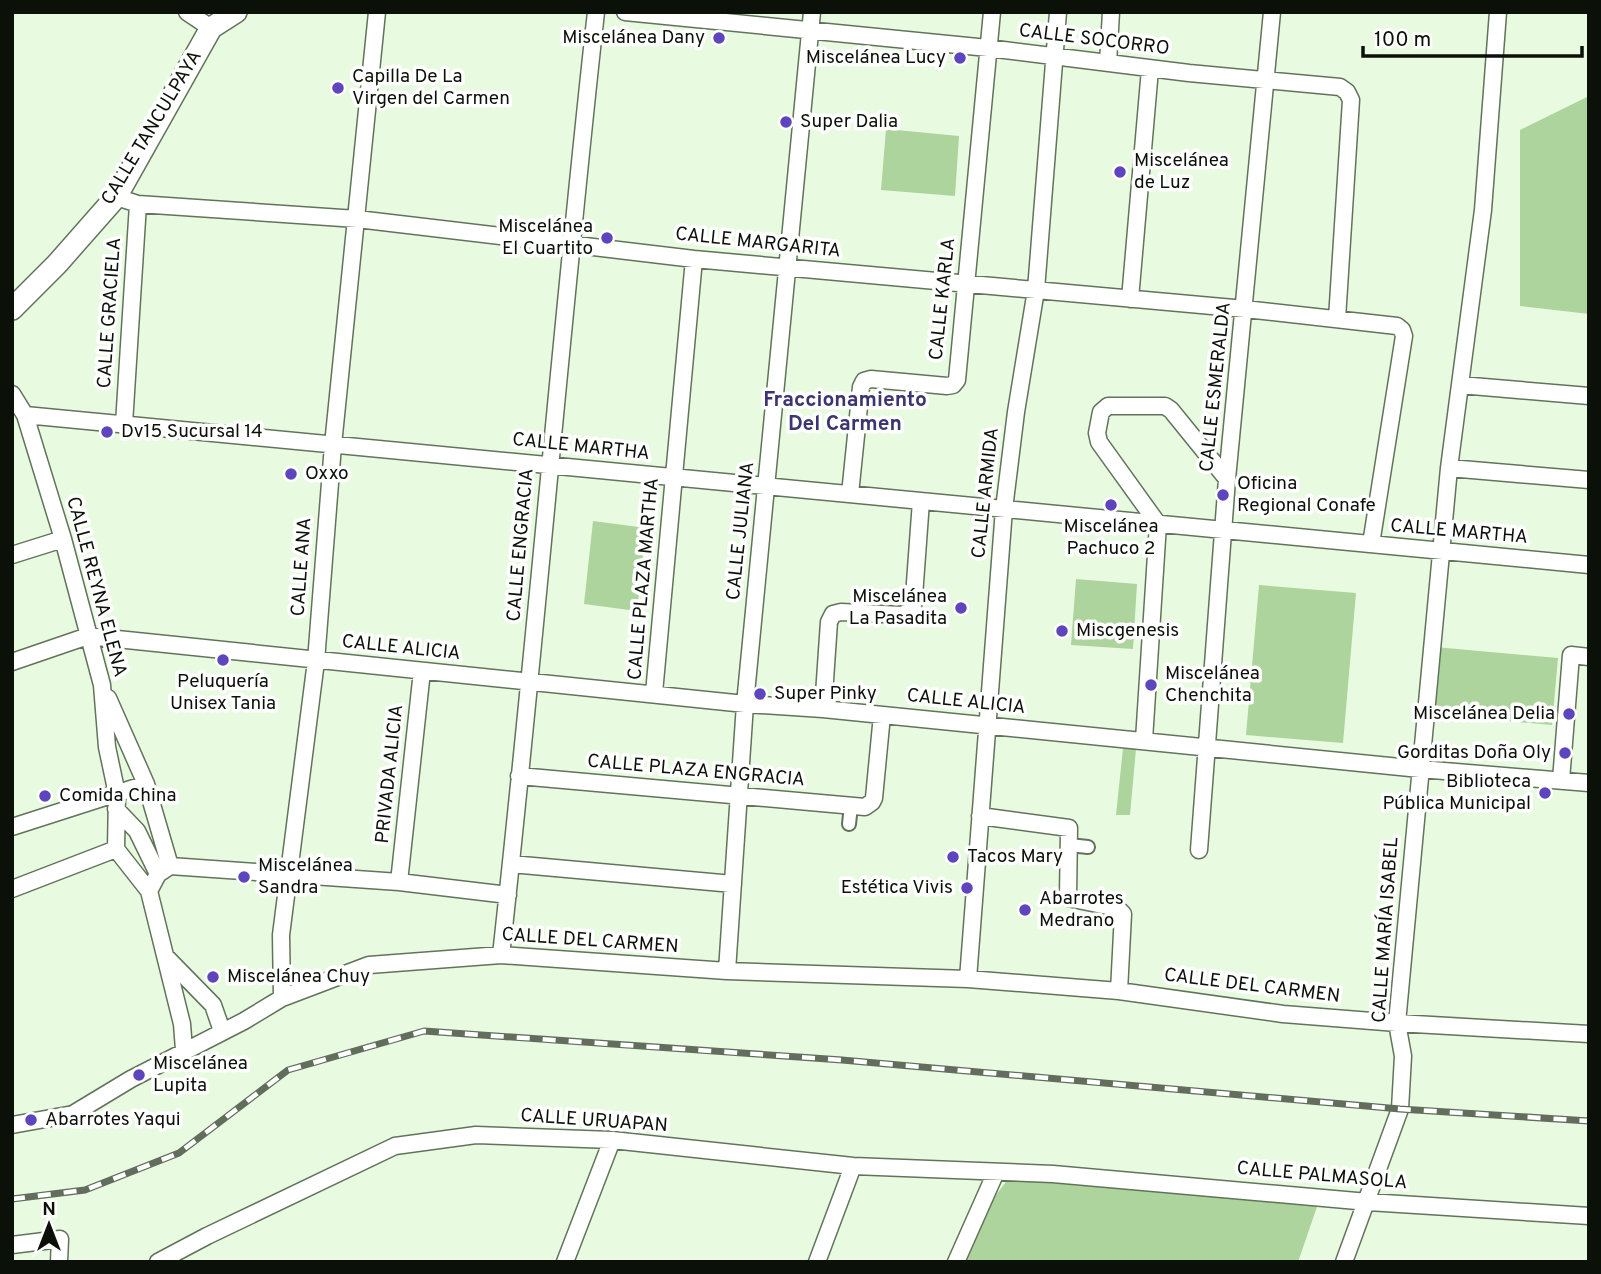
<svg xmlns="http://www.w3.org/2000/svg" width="1601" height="1274" font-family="Overpass,sans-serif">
  <rect width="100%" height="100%" fill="#e8fbe0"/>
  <path fill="#add49c" d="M1589 96V314L1520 306V130Z
    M886 129 959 136 955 196 881 190Z
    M593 521 646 528 637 611 584 604Z
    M1076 579 1137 584 1133 649 1071 645Z
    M1259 585 1356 593 1343 743 1246 735Z
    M1435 647 1558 658 1552 725 1429 714Z
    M1123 748 1136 749 1130 815H1116Z
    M1043 1176 1074 1185 1319 1201 1298 1262H965L989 1204 1009 1178Z"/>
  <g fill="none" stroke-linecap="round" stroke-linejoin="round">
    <g stroke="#62735b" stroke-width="16">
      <path id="pedestrian" d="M849 824 851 806
        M1069 845 1088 847"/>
    </g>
    <g stroke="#62735b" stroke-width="19">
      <path id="minor" d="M187 12 211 28
        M625 12 988 48 1189 73 1340 87 1347 92 1351 100 1337 319
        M1108 63 1111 12
        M116 197 138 204 357 219 694 259 1245 309 1397 326 1402 330 1404 336 1371 544
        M1130 299 1150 69
        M1460 385 1589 396
        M12 394 25 415 63 539 102 685 107 747 117 794 116 849 149 891 182 1024 184 1050
        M25 415 1589 565
        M124 424 138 204
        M1449 468 1589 480
        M850 494 861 387 864 381 871 379 947 386 953 385 957 380 992 12
        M12 555 63 539
        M12 662 88 636 745 704 823 709 1420 769 1589 783
        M654 693 694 259
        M108 698 146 784 170 866
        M823 709 829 622 833 614 841 612 902 615 913 610 921 501
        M1144 740 1158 524 1099 442 1097 433 1101 412 1108 406H1165L1171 410 1227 479
        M519 776 865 807 872 802 874 798 882 715
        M1561 780 1571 655 1589 657
        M116 809 137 831 158 874
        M12 827 146 784
        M1199 850 1227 479 1272 12
        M511 864 733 884
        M399 882 422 671
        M12 889 116 849
        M149 891 158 874 170 866 399 882 508 895
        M501 955C536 641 561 326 596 12
        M166 957 213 1005 222 1031
        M727 971 745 704 812 12
        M968 979 1004 509 1016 412 1036 290 1058 12
        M1119 991 1283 1014 1397 1023 1589 1034
        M282 998 281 935 316 661 333 445 377 12
        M12 1125 73 1114 131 1079 244 1021 282 998 369 965 501 955 727 971 968 979 1119 991 1123 914 1117 908 1068 898 1069 828 980 816
        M12 1245 60 1239 59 1262
        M158 1262 207 1236 395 1146 476 1135 612 1140 853 1166 1053 1174 1368 1202 1589 1216
        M565 1262 612 1140
        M817 1262 853 1166
        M956 1262 996 1172
        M1344 1262 1400 1109 1403 1056 1397 1023 1449 468 1483 210 1498 12"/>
    </g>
    <g stroke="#62735b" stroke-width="24">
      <path id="tertiary" d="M12 309 57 264 116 197 211 28 236 12"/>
    </g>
    <use href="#pedestrian" stroke="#fff" stroke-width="12"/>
    <use href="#minor" stroke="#fff" stroke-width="16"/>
    <use href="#tertiary" stroke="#fff" stroke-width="21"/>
    <g stroke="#626d5d" stroke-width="7">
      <path id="rail" d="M12 1199 85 1190 179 1153 288 1070 424 1031 842 1060 1400 1109 1589 1121"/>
    </g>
    <use href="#rail" stroke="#fff" stroke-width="4.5" stroke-dasharray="13" stroke-linecap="butt"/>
  </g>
  <g fill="#5c45bd" stroke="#fff" stroke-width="2.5">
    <circle cx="719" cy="38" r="7"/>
    <circle cx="960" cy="58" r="7"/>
    <circle cx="338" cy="88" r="7"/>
    <circle cx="786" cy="122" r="7"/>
    <circle cx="1120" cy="172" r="7"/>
    <circle cx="607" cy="238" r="7"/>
    <circle cx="107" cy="432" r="7"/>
    <circle cx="291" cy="474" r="7"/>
    <circle cx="1223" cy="495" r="7"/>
    <circle cx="1111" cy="505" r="7"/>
    <circle cx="961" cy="608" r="7"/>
    <circle cx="1062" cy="631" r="7"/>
    <circle cx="223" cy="660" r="7"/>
    <circle cx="1151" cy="685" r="7"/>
    <circle cx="760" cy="694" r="7"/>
    <circle cx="1569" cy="714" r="7"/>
    <circle cx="1565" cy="753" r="7"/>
    <circle cx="1545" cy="793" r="7"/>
    <circle cx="45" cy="796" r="7"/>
    <circle cx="953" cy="857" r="7"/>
    <circle cx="244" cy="877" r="7"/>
    <circle cx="967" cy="888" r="7"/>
    <circle cx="1025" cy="910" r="7"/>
    <circle cx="213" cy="977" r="7"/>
    <circle cx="139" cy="1075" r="7"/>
    <circle cx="31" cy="1120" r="7"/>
  </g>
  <g text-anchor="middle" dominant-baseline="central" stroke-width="7" stroke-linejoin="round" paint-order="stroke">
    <g font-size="19" fill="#0b1108" stroke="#fff" text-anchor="start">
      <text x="705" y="38" text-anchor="end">Miscelánea Dany</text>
      <text x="946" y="58" text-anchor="end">Miscelánea Lucy</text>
      <text x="352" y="77">Capilla De La<tspan x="352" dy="22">Virgen del Carmen</tspan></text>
      <text x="800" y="122">Super Dalia</text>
      <text x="1134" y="161">Miscelánea<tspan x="1134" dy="22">de Luz</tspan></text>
      <text x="593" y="227" text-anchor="end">Miscelánea<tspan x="593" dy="22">El Cuartito</tspan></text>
      <text x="121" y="432">Dv15 Sucursal 14</text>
      <text x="305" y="474">Oxxo</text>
      <text x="1237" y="484">Oficina<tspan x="1237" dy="22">Regional Conafe</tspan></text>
      <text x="1111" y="527" text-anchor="middle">Miscelánea<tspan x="1111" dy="22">Pachuco 2</tspan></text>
      <text x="947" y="597" text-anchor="end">Miscelánea<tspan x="947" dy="22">La Pasadita</tspan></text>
      <text x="1076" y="631">Miscgenesis</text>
      <text x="1165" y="674">Miscelánea<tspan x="1165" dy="22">Chenchita</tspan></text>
      <text x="223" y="682" text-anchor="middle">Peluquería<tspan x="223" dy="22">Unisex Tania</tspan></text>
      <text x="774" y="694">Super Pinky</text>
      <text x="1555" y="714" text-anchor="end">Miscelánea Delia</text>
      <text x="1551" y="753" text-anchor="end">Gorditas Doña Oly</text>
      <text x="1531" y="782" text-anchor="end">Biblioteca<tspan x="1531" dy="22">Pública Municipal</tspan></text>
      <text x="59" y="796">Comida China</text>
      <text x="967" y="857">Tacos Mary</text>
      <text x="258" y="866">Miscelánea<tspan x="258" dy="22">Sandra</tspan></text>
      <text x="953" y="888" text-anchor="end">Estética Vivis</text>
      <text x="1039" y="899">Abarrotes<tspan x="1039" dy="22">Medrano</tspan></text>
      <text x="227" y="977">Miscelánea Chuy</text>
      <text x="153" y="1064">Miscelánea<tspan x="153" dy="22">Lupita</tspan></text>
      <text x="45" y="1120">Abarrotes Yaqui</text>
    </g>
    <g font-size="19" fill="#0b1108" stroke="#fff">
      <text transform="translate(1094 40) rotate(7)">CALLE SOCORRO</text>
      <text transform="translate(152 128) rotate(-59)">CALLE TANCULPAYA</text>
      <text transform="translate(758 243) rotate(6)">CALLE MARGARITA</text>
      <text transform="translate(943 299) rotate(-84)">CALLE KARLA</text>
      <text transform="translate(110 313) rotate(-86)">CALLE GRACIELA</text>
      <text transform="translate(1216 387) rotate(-84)">CALLE ESMERALDA</text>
      <text transform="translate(581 447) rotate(6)">CALLE MARTHA</text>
      <text transform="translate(986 493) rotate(-84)">CALLE ARMIDA</text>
      <text transform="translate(741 531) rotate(-84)">CALLE JULIANA</text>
      <text transform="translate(1459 532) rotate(5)">CALLE MARTHA</text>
      <text transform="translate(521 545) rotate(-85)">CALLE ENGRACIA</text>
      <text transform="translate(302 567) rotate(-86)">CALLE ANA</text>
      <text transform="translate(644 579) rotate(-85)">CALLE PLAZA MARTHA</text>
      <text transform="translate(96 587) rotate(75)">CALLE REYNA ELENA</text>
      <text transform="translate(401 648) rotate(6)">CALLE ALICIA</text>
      <text transform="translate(966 702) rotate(6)">CALLE ALICIA</text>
      <text transform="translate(696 771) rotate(5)">CALLE PLAZA ENGRACIA</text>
      <text transform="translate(390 774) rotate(-84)">PRIVADA ALICIA</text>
      <text transform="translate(1386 930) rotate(-86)">CALLE MARÍA ISABEL</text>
      <text transform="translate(590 941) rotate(4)">CALLE DEL CARMEN</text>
      <text transform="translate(1252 986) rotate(7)">CALLE DEL CARMEN</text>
      <text transform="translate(594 1121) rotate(4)">CALLE URUAPAN</text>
      <text transform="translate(1322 1176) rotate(5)">CALLE PALMASOLA</text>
    </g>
    <g font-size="21" font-weight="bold" fill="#3c3571" stroke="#fff">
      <text x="845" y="400">Fraccionamiento<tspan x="845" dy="24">Del Carmen</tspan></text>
    </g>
  </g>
  <rect width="1601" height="1274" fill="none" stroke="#0b1108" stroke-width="28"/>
  <g transform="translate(49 1225)" stroke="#ffffff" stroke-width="5" paint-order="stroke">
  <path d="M0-5L12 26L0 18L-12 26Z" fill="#0b1108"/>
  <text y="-10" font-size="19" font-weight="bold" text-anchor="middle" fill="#0b1108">N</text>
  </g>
  <path d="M1363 46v10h219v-10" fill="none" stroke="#0b1108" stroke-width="3.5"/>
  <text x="1374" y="46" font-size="21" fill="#0b1108" stroke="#ffffff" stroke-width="5" paint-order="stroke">100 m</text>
</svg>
